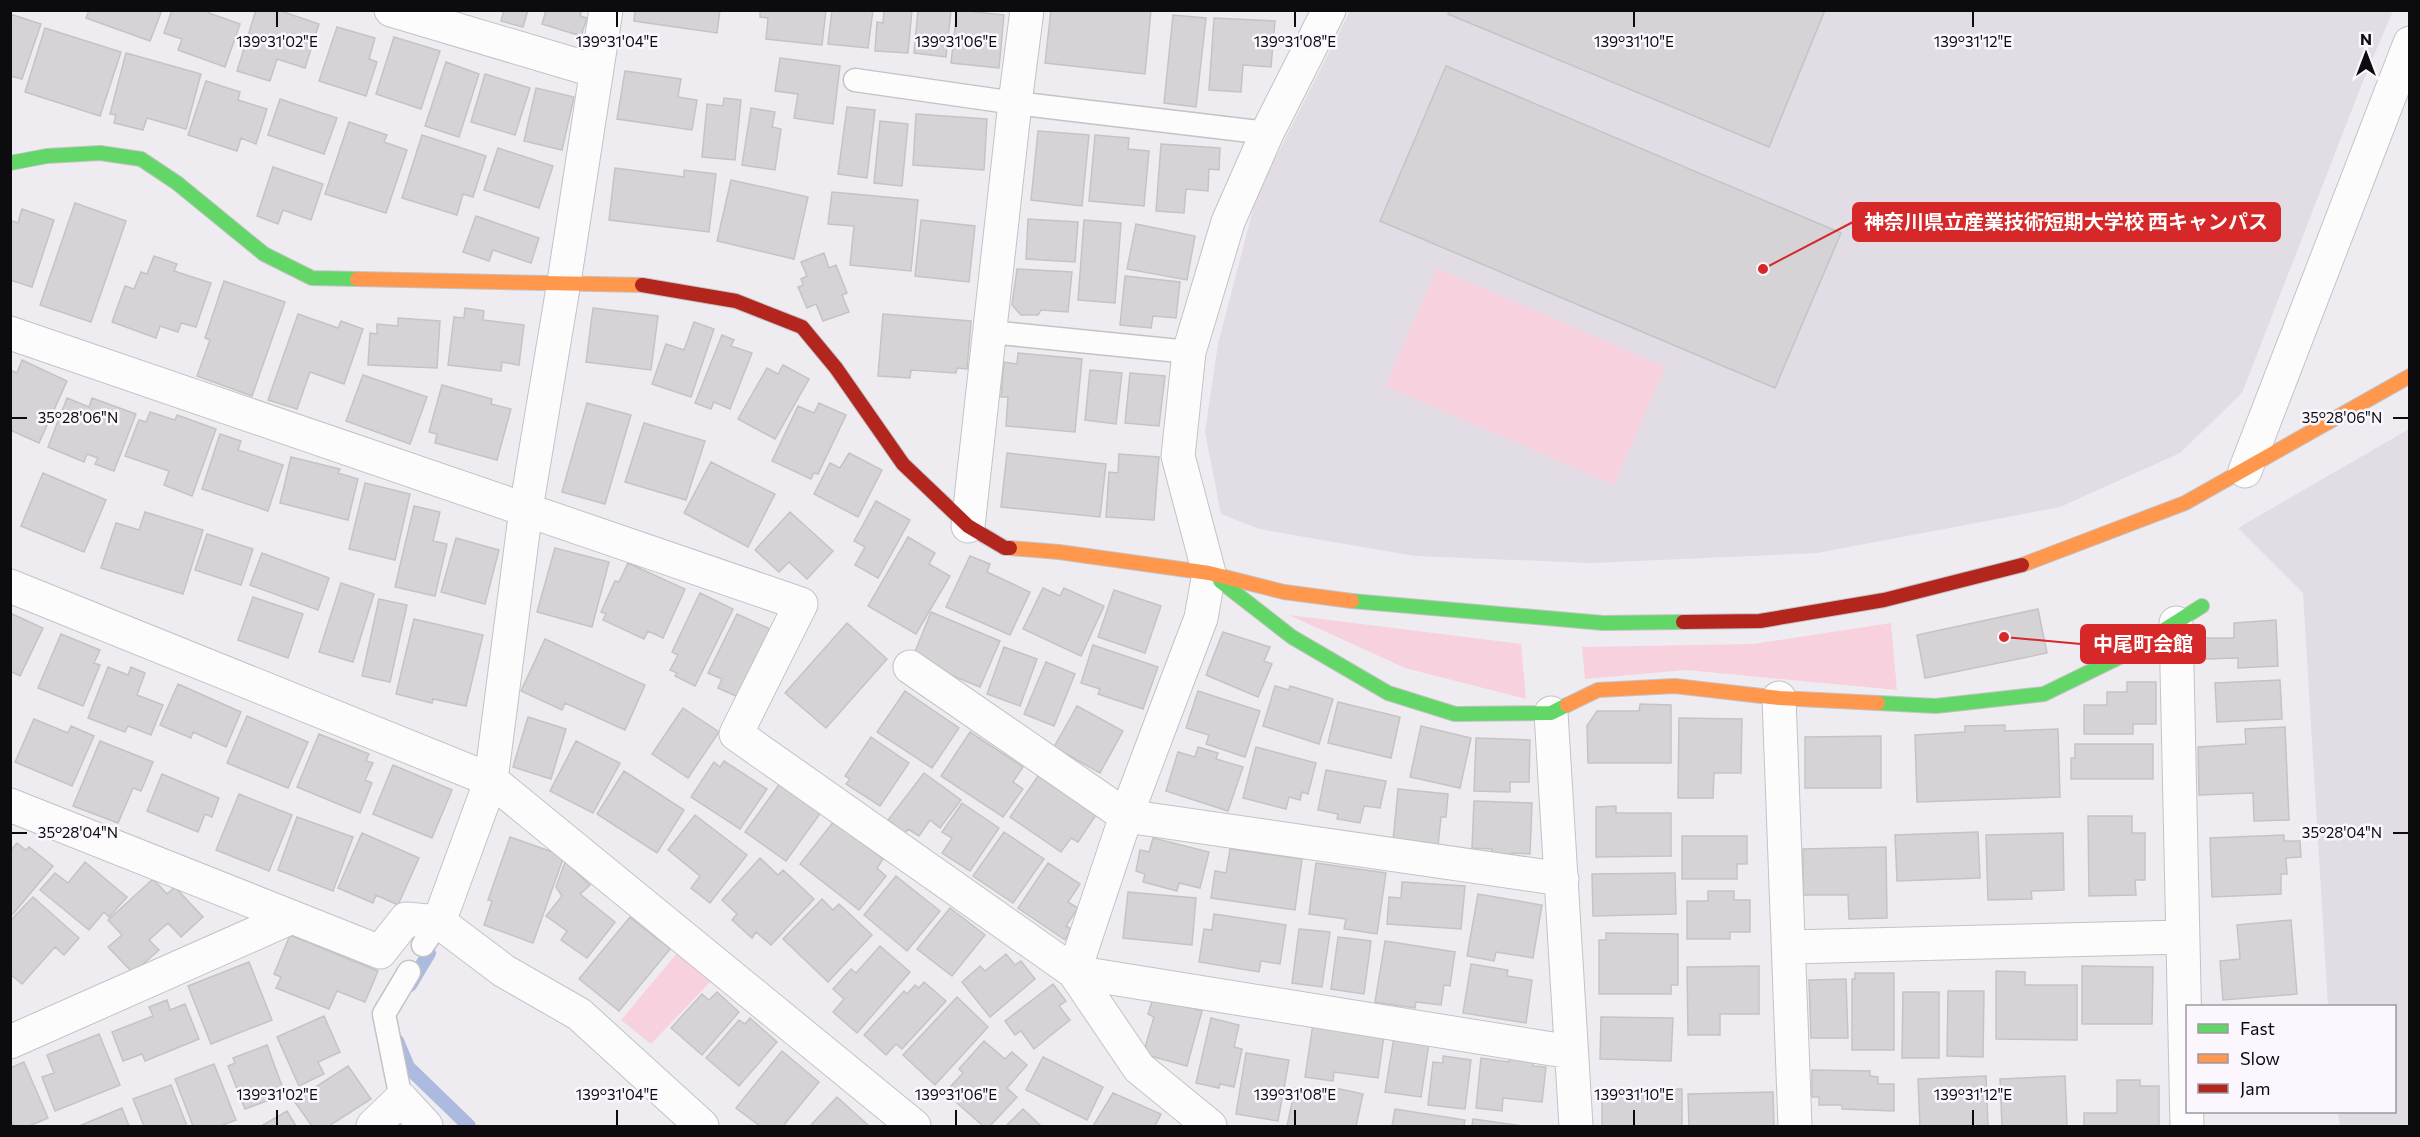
<svg xmlns="http://www.w3.org/2000/svg" width="2420" height="1137" font-family="Commissioner,'Noto Sans JP',sans-serif">
  <rect width="100%" height="100%" fill="#eeecf0"/>
  <path fill="#e2dce5" d="M1350 11H2393L2365 76 2242 393 2180 453 2060 507 1817 553 1591 563 1415 556 1259 529 1221 514 1205 432 1218 344 1257 194Z
    M2409 429V1126H2340L2338 1112H2394V1006H2328L2303 593 2238 528Z"/>
  <path fill="#f7d2de" d="M1437 268 1665 367 1614 485 1385 386Z
    M1289 615 1521 644 1526 699 1405 668Z
    M1891 623 1897 690 1686 670 1585 679 1582 647 1753 644Z
    M678 952 713 979 651 1044 621 1020Z"/>
  <g fill="none" stroke-linecap="round" stroke-linejoin="round">
    <path stroke="#acbadf" stroke-width="14" d="M410 985 429 953
      M397 1041 408 1067 469 1126"/>
  </g>
  <path fill="#d5d3d5" stroke="#c5c3c5" stroke-width="1.5" d="M89 10H162L150 41 86 18Z
    M172 10H210L209 13 240 24 225 67 178 50 182 39 164 33Z
    M256 10H278L319 24 305 68 277 59 270 81 237 71Z
    M504 10H528L523 27 501 21Z
    M546 10H582L580 16 587 18 581 36 542 24Z
    M635 10H720L717 33 634 21Z
    M760 10H826L822 45 766 39 768 18 760 17Z
    M832 10H873L868 48 828 44Z
    M884 10H912L908 53 875 51 877 22 883 23Z
    M918 10 951 11 946 57 914 53Z
    M957 10 1004 15 999 68 951 63Z
    M1051 10H1151L1145 74 1045 63Z
    M1449 10H1825L1769 147 1448 14Z
    M10 14 41 24 22 79 10 76Z
    M1173 15 1206 18 1196 107 1164 103Z
    M1214 18 1275 21 1271 67 1243 65 1241 92 1209 90Z
    M337 27 375 38 369 59 377 62 366 96 319 81Z
    M45 28 121 52 100 116 25 92Z
    M394 37 440 51 421 109 376 94Z
    M126 53 201 74 186 129 147 118 143 130 114 123 116 115 110 114Z
    M780 58 840 66 833 124 794 118 798 94 775 91Z
    M446 62 479 74 459 137 425 126Z
    M1446 66 1841 233 1775 388 1380 221Z
    M625 71 681 79 678 97 697 100 692 130 617 119Z
    M485 74 530 88 515 135 471 122Z
    M206 81 240 92 238 100 267 109 256 144 241 138 237 151 188 135Z
    M536 88 574 97 562 150 524 141Z
    M724 98 741 100 735 160 702 157 707 104 723 106Z
    M280 99 337 118 324 154 268 135Z
    M847 107 875 110 867 178 838 174Z
    M751 108 775 112 772 127 781 129 775 170 742 165Z
    M916 114 987 119 984 170 913 165Z
    M880 121 908 124 902 186 874 183Z
    M349 122 387 135 384 142 407 150 386 213 325 194Z
    M1038 131 1089 135 1082 206 1031 200Z
    M422 135 486 156 473 197 463 194 457 215 402 198Z
    M1095 135 1129 138 1128 149 1149 151 1144 206 1089 201Z
    M1161 144 1220 148 1219 170 1209 169 1208 191 1186 189 1184 213 1156 211Z
    M498 148 553 166 539 208 484 190Z
    M273 167 323 184 311 220 283 210 278 224 257 216Z
    M615 168 684 177V170L716 174 709 232 609 220Z
    M731 180 808 197 794 259 717 241Z
    M832 192 918 200 911 271 850 265 854 226 828 224Z
    M75 203 126 221 91 322 40 305Z
    M22 209 54 220 32 287 10 280V220L18 223Z
    M476 216 539 238 531 263 493 250 489 261 463 252Z
    M1028 219 1078 222 1075 262 1026 259Z
    M921 220 975 226 969 282 915 276Z
    M1084 220 1121 223 1115 303 1078 300Z
    M1136 224 1195 236 1187 280 1127 269Z
    M824 253 829 268 836 265 847 293 842 295 849 312 823 321 816 304 807 308 798 287 803 285 801 279 807 276 801 262Z
    M154 256 177 264 174 271 211 283 196 327 181 323 178 332 160 326 156 338 112 322 125 286 134 289 141 272 147 274Z
    M1017 269 1072 272 1068 312 1041 310 1038 315H1021L1012 305Z
    M1125 276 1180 282 1176 318 1153 316 1151 328 1120 325Z
    M224 281 285 302 252 396 197 376 210 340 205 338Z
    M465 308 484 311 483 320 524 325 519 365 502 362 501 371 448 365 454 317 464 318Z
    M593 308 658 316 651 370 586 362Z
    M298 314 338 328 341 321 363 329 344 384 310 372 297 409 268 400Z
    M883 314 971 321 967 369 957 368 956 373 911 370 910 378 878 376Z
    M398 318 440 321 437 368 368 365 370 333 377 334V324L398 326Z
    M694 322 714 329 691 397 652 384 666 344 684 350Z
    M722 335 734 340 731 346 752 353 730 409 714 402 711 409 695 403Z
    M1018 353 1082 359 1075 432 1006 426 1008 397H1001L1004 362 1017 364Z
    M22 360 67 381 39 443 10 430V370L17 373Z
    M783 365 809 379 775 439 738 419 767 368 778 374Z
    M1090 370 1122 373 1116 424 1085 420Z
    M1130 373 1165 376 1159 426 1125 423Z
    M363 375 427 397 410 444 346 421Z
    M442 385 492 399 491 404 511 409 497 460 435 443 437 434 429 432Z
    M67 398 89 407 92 398 136 414 114 471 95 464 98 458 87 454 84 462 48 447Z
    M587 403 631 415 605 504 562 492Z
    M819 403 846 415 818 474 814 473 811 479 772 461 798 406 814 413Z
    M150 412 175 420 177 415 216 429 192 496 164 485 169 471 125 456 139 420 146 422Z
    M644 423 705 441 686 500 625 482Z
    M220 434 241 441 238 450 283 465 268 511 202 489Z
    M849 453 882 470 858 517 814 494 830 463 840 468Z
    M1007 453 1106 464 1100 517 1001 507Z
    M1119 454 1159 457 1154 520 1106 517 1109 472 1118 473Z
    M291 457 340 469 338 473 358 479 348 520 280 503Z
    M711 462 775 494 748 547 684 513Z
    M43 473 106 500 84 552 21 526Z
    M365 483 410 494 395 560 349 549Z
    M876 501 910 520 878 578 855 565 865 547 854 541Z
    M414 506 440 512 433 541 447 544 435 596 395 587Z
    M145 512 203 530 183 594 101 568 116 523 139 530Z
    M790 512 833 551 807 579 789 562 779 572 755 550Z
    M207 534 253 549 241 585 195 570Z
    M908 537 935 553 929 564 950 576 916 634 868 606Z
    M456 538 499 550 485 604 441 592Z
    M555 548 609 562 592 627 537 612Z
    M262 553 329 578 318 610 250 585Z
    M970 556 990 564 987 572 1030 592 1010 635 946 607Z
    M628 563 685 589 663 638 648 631 644 639 603 620 606 614 601 612 615 581 619 582Z
    M341 583 374 594 353 662 319 652Z
    M1043 588 1060 596 1064 588 1104 606 1081 656 1023 629Z
    M1114 590 1161 606 1145 653 1098 637Z
    M700 593 733 609 695 686 675 676 677 673 670 670 678 655 672 652Z
    M253 597 303 614 288 658 238 640Z
    M379 599 407 605 390 682 362 676Z
    M2038 609 2047 653 1925 678 1917 635Z
    M931 612 1000 641 980 687 912 659Z
    M10 613 43 628 20 676 10 671Z
    M737 614 770 629 738 697 718 688 722 679 708 673Z
    M414 619 483 635 466 706 433 699 432 703 396 694Z
    M2276 620 2278 666 2238 668V658L2206 659 2205 638H2234V623Z
    M847 623 887 659 826 728 785 693Z
    M1223 632 1270 647 1264 661 1272 664 1258 697 1206 675Z
    M61 634 100 650 94 663 100 665 83 706 38 688Z
    M545 639 645 685 625 730 565 703 562 710 521 691Z
    M1093 645 1158 667 1143 709 1098 694 1100 689 1081 683Z
    M1004 647 1037 659 1020 706 987 694Z
    M1046 662 1075 674 1054 726 1024 714Z
    M108 667 128 675 131 667 145 673 137 695 163 705 151 735 128 726 125 732 88 718Z
    M2280 680 2282 719 2217 722 2215 683Z
    M2127 682H2156V724H2133V734H2084V705H2107V692H2127Z
    M178 684 241 712 226 747 193 732 191 738 160 725Z
    M1275 686 1289 690 1290 686 1333 699 1319 744 1263 726Z
    M905 691 959 728 932 768 877 732Z
    M1198 691 1260 711 1245 757 1206 744 1209 735 1186 728Z
    M1338 702 1400 717 1391 758 1328 743Z
    M1640 704 1671 705V763H1588L1587 726 1597 711H1639Z
    M1077 706 1123 731 1100 773 1054 747Z
    M683 708 719 732 688 778 652 754Z
    M247 716 308 742 288 788 227 763Z
    M528 717 566 729 551 779 513 767Z
    M1679 718 1742 719 1741 773H1714L1713 798H1678Z
    M34 719 68 733 71 726 94 736 72 786 15 762Z
    M2005 725V731L2058 729 2060 797 1917 802 1915 735 1965 732V726Z
    M1421 726 1471 738 1460 788 1410 777Z
    M2285 727 2289 820 2254 821 2253 793 2199 795 2198 747 2246 744 2245 729Z
    M970 732 1023 767 1013 782 1023 789 1003 817 941 776Z
    M319 734 369 754 366 761 373 763 365 780 372 783 360 813 297 787Z
    M1881 736V788H1805V737Z
    M871 737 909 763 880 806 846 784 850 779 845 776Z
    M1476 738 1530 740 1529 782H1510V792L1474 791Z
    M100 741 153 762 141 791 133 788 118 823 73 806Z
    M576 741 620 763 593 813 550 791Z
    M2075 744H2153V779H2071V758H2075Z
    M1198 747 1218 753 1216 759 1243 767 1228 811 1166 791 1178 752 1195 757Z
    M1256 747 1316 763 1308 794 1302 792 1300 800 1289 797 1286 809 1243 798Z
    M724 761 767 789 740 829 691 797 714 762 720 767Z
    M393 765 452 790 432 838 373 814Z
    M1326 770 1386 781 1380 808 1364 806 1360 823 1337 819 1338 814 1318 810Z
    M624 771 684 810 657 853 597 814Z
    M924 773 961 800 940 828 930 820 919 836 908 829 905 833 888 820Z
    M162 774 219 798 212 817 205 814 198 832 147 811Z
    M1038 776 1096 815 1078 842 1071 838 1061 852 1010 817Z
    M781 782 822 811 786 861 745 832Z
    M1398 789 1448 794 1446 817H1441L1438 846 1393 841Z
    M239 794 292 815 269 871 216 850Z
    M1474 801 1532 803 1530 854 1512 853V858H1491L1492 849 1472 848Z
    M962 803 999 828 970 871 942 853 952 838 942 832Z
    M1616 806V813H1671V856L1596 857V807Z
    M695 815 747 855 710 903 691 888 700 876 668 850Z
    M2088 816H2132V833H2145V880H2135L2136 895 2089 896Z
    M297 817 353 837 333 891 278 870Z
    M834 821 883 859 877 868 886 876 859 910 800 864Z
    M1004 832 1044 859 1013 903 973 876Z
    M1978 832 1980 878 1897 881 1895 835Z
    M362 833 419 858 398 905 376 895 373 903 338 888Z
    M2063 833 2064 890 2031 891 2032 899 1988 900 1986 835Z
    M2284 835V841H2300L2301 857 2286 858 2287 874H2281V894L2212 897 2210 838Z
    M1682 836H1747V864H1737V879H1682Z
    M510 837 564 856 533 943 484 925 492 901 488 900Z
    M1153 838 1209 852 1200 888 1179 883 1177 891 1143 882 1145 874 1136 871 1140 850 1149 852Z
    M17 843 26 850 29 847 53 866 13 914 10 912V851Z
    M1886 847 1887 918 1849 919 1848 895H1803V849Z
    M1230 849 1302 859 1295 910 1211 898 1215 871 1226 873Z
    M760 858 778 875 783 870 814 899 771 945 756 932 752 938 732 920 737 914 722 900Z
    M85 862 127 897 109 917 104 912 89 930 40 890 55 873 68 883Z
    M565 862 590 885 580 894 615 922 587 958 561 940 567 931 546 916 562 896 556 887Z
    M1048 863 1080 884 1068 902 1078 908 1066 926 1071 929 1065 940 1018 908Z
    M1316 863 1386 873 1377 934 1344 929 1346 919 1309 914Z
    M1675 873 1676 914 1593 916 1592 874Z
    M896 876 940 911 907 951 864 915Z
    M153 879 167 894 175 887 203 917 181 937 168 923 149 940 159 950 133 973 108 947 122 935 108 920Z
    M1402 882 1465 886 1461 929 1387 924 1389 897 1401 898Z
    M1708 891H1734V900H1750V932H1730V939H1687V901H1708Z
    M1128 892 1196 898 1192 945 1123 938Z
    M1478 894 1542 905 1533 958 1496 952 1494 961 1467 956Z
    M33 897 79 938 64 955 55 947 22 984 10 974V921Z
    M822 899 833 910 839 904 872 935 828 982 783 939Z
    M950 908 985 935 952 976 917 949Z
    M1214 914 1286 925 1280 964 1261 961 1259 972 1199 962 1204 929 1212 930Z
    M630 917 670 949 619 1011 579 979Z
    M2291 920 2297 994 2223 1000 2220 961 2240 959 2237 925Z
    M1299 929 1330 932 1322 987 1292 983Z
    M1606 933 1678 934V985H1671V994H1599V940H1606Z
    M290 935 378 971 365 1002 337 991 329 1009 276 988 281 977 274 974Z
    M1338 937 1371 941 1364 994 1331 989Z
    M1385 941 1455 952 1450 986 1444 985 1441 1005 1416 1002 1415 1008 1375 1002Z
    M880 946 910 972 857 1033 833 1012 844 999 833 989 851 969 856 973Z
    M1006 954 1015 965 1021 961 1035 979 990 1017 962 982 980 966 985 971Z
    M249 962 272 1020 211 1044 188 986Z
    M1471 964 1508 970 1507 976 1532 980 1526 1023 1463 1013Z
    M1759 966V1014H1720V1035H1688L1687 967Z
    M2082 966 2153 967 2152 1024H2082Z
    M1996 971 2025 972V985H2077V1040L1996 1039Z
    M1855 973H1894V1050H1852V979H1855Z
    M1846 979 1848 1038H1811L1809 980Z
    M924 982 946 1001 902 1049 896 1044 886 1055 864 1035 904 991 907 994 915 985 919 988Z
    M1053 984 1066 1001 1059 1006 1070 1020 1034 1049 1021 1031 1015 1035 1005 1021Z
    M1948 991H1984L1983 1057 1947 1056Z
    M717 992 739 1012 702 1055 671 1028 702 994 709 1000Z
    M1903 992H1939V1058H1902Z
    M957 997 988 1027 935 1085 903 1055Z
    M1153 998 1202 1011 1187 1066 1143 1054 1154 1017 1148 1014Z
    M167 1000 170 1010 185 1004 199 1039 145 1061 142 1054 123 1061 112 1032 153 1016 149 1007Z
    M324 1016 340 1052 318 1062 324 1074 299 1086 277 1037Z
    M1601 1017 1673 1018 1671 1061 1600 1059Z
    M750 1018 777 1042 739 1086 706 1058 739 1020 745 1024Z
    M1211 1018 1239 1025 1234 1047 1242 1049 1234 1087 1220 1084 1219 1088 1196 1083Z
    M1313 1024 1384 1035 1378 1078 1334 1072 1333 1081 1305 1077Z
    M99 1034 120 1085 55 1111 42 1077 54 1073 47 1055Z
    M1394 1037 1429 1043 1421 1097 1385 1092Z
    M984 1041 1005 1059 1012 1052 1027 1065 1007 1088 1017 1097 990 1126H983L957 1103 961 1099 949 1088 963 1073 959 1069Z
    M267 1045 285 1094 245 1109 228 1066 235 1063 233 1058Z
    M782 1051 819 1082 783 1126H760L736 1108Z
    M1246 1053 1289 1060 1278 1121 1236 1114Z
    M1443 1056 1471 1060 1465 1109 1428 1105 1433 1062 1443 1063Z
    M1043 1057 1103 1087 1087 1120 1026 1090Z
    M1510 1057 1534 1059 1533 1066 1546 1067 1542 1102 1503 1098 1502 1111 1476 1108 1481 1058 1509 1062Z
    M24 1062 48 1118 29 1126H14L10 1119V1068Z
    M214 1064 236 1120 220 1126H193L175 1079Z
    M348 1066 371 1099 329 1126H312L294 1101Z
    M1812 1070 1870 1071V1076L1878 1077V1084H1894V1111L1842 1109V1105H1819V1097H1812Z
    M1986 1076 1988 1126H1920L1918 1079Z
    M2065 1076 2067 1126H2002L2000 1079Z
    M2117 1080H2140V1086H2159V1126H2084V1113H2117Z
    M171 1085 187 1126H144L133 1099Z
    M1295 1088 1333 1095 1335 1088 1363 1094 1356 1126H1287Z
    M1682 1089V1126H1602V1090Z
    M1773 1092 1774 1126H1689L1688 1094Z
    M1113 1093 1161 1114 1155 1126H1093Z
    M837 1097 869 1126H810Z
    M122 1108 129 1126H79Z
    M1023 1109 1041 1126H1006Z
    M1395 1109 1465 1120 1464 1126H1392Z
    M287 1111 296 1126H264L263 1125Z
    M1473 1119 1523 1126H1472Z"/>
  <g fill="none" stroke-linecap="round" stroke-linejoin="round">
    <g stroke="#c4c2c5" stroke-width="25">
      <path id="lane" d="M855 80 1015 103 1267 133
        M990 332 1189 352
        M423 945 439 922
        M401 1099 384 1014 409 972"/>
    </g>
    <g stroke="#c4c2c5" stroke-width="35">
      <path id="street" d="M391 10 596 71
        M10 333 801 604 736 734 1074 972 1571 1052
        M2245 471 2410 43
        M968 526 1015 103 1027 10
        M10 586 491 780 914 1126
        M2176 623 2187 1126
        M910 667 1126 816 1562 879
        M1779 698 1795 1126
        M1551 713 1576 1126
        M10 805 292 917
        M439 922 491 780 526 509 564 282 606 10
        M1790 947 2182 937
        M10 1042 292 917 380 952 406 919 439 922 504 971 579 1014 702 1126
        M373 1126 401 1099 426 1126
        M1210 1126 1139 1068 1074 972 1126 816 1201 618 1209 573 1178 456 1189 352 1228 222 1267 133 1329 10"/>
    </g>
    <g stroke="#c4c2c5" stroke-width="16">
      <path id="fast" d="M10 163 47 156 100 153 141 159 177 183 264 254 312 278 357 279
        M1220 581 1292 637 1388 693 1455 714 1551 713 1567 705
        M1352 601 1603 623 1683 622
        M1878 703 1936 706 2044 694 2126 654 2202 606"/>
    </g>
    <g stroke="#c4c2c5" stroke-width="16">
      <path id="slow" d="M357 279 642 285
        M1010 548 1059 552 1209 573 1284 592 1352 601
        M2022 565 2185 503 2410 376
        M1567 705 1598 690 1675 686 1779 698 1878 703"/>
    </g>
    <g stroke="#c4c2c5" stroke-width="16">
      <path id="jam" d="M642 285 736 301 802 327 836 368 903 464 968 526 1005 548H1010
        M1683 622 1760 621 1884 600 2022 565"/>
    </g>
    <use href="#lane" stroke="#fcfcfd" stroke-width="22"/>
    <use href="#street" stroke="#fcfcfd" stroke-width="33"/>
    <use href="#fast" stroke="#63d668" stroke-width="14"/>
    <use href="#slow" stroke="#ff974d" stroke-width="14"/>
    <use href="#jam" stroke="#b3261e" stroke-width="14"/>
  </g>
  <path fill="none" stroke="#0c0b0d" stroke-width="2" d="M277 12V27M617 12V27M956 12V27M1295 12V27M1634 12V27M1973 12V27M12 418H27M2393 418H2408M12 833H27M2393 833H2408M277 1110V1125M617 1110V1125M956 1110V1125M1295 1110V1125M1634 1110V1125M1973 1110V1125"/>
  <g font-size="15" text-anchor="middle" fill="#0c0b0d" stroke="#fcf7ff" stroke-width="5" stroke-linejoin="round" paint-order="stroke">
    <text x="277" y="47">139°31'02"E</text>
    <text x="617" y="47">139°31'04"E</text>
    <text x="956" y="47">139°31'06"E</text>
    <text x="1295" y="47">139°31'08"E</text>
    <text x="1634" y="47">139°31'10"E</text>
    <text x="1973" y="47">139°31'12"E</text>
    <text x="78" y="423">35°28'06"N</text>
    <text x="2342" y="423">35°28'06"N</text>
    <text x="78" y="838">35°28'04"N</text>
    <text x="2342" y="838">35°28'04"N</text>
    <text x="277" y="1100">139°31'02"E</text>
    <text x="617" y="1100">139°31'04"E</text>
    <text x="956" y="1100">139°31'06"E</text>
    <text x="1295" y="1100">139°31'08"E</text>
    <text x="1634" y="1100">139°31'10"E</text>
    <text x="1973" y="1100">139°31'12"E</text>
  </g>
  <path fill="none" stroke="#d62828" stroke-width="2" d="M1763 269L1853 222M2004 637L2081 644"/>
  <g fill="#d62828" stroke="#fcf7ff" stroke-width="2">
    <circle cx="1763" cy="269" r="6"/>
    <circle cx="2004" cy="637" r="6"/>
  </g>
  <g fill="#d62828" stroke="#d62828" stroke-width="2">
    <rect x="1853" y="203" width="427" height="38" rx="6"/>
    <rect x="2081" y="625" width="124" height="38" rx="6"/>
  </g>
  <g font-size="20" text-anchor="middle" font-weight="bold" fill="#fff">
    <text x="2066" y="229">神奈川県立産業技術短期大学校 西キャンパス</text>
    <text x="2143" y="651">中尾町会館</text>
  </g>
  <rect width="2420" height="1137" fill="none" stroke="#0c0b0d" stroke-width="24"/>
  <rect x="2186" y="1005" width="210" height="108" fill="#fcf7ff" stroke="#9c999e" stroke-width="1.5"/>
  <rect x="2198" y="1024" width="30" height="9" fill="#63d668" stroke="#9c999e" stroke-width="1.5"/>
  <text x="2240" y="1035" font-size="18" fill="#0c0b0d">Fast</text>
  <rect x="2198" y="1054" width="30" height="9" fill="#ff974d" stroke="#9c999e" stroke-width="1.5"/>
  <text x="2240" y="1065" font-size="18" fill="#0c0b0d">Slow</text>
  <rect x="2198" y="1084" width="30" height="9" fill="#b3261e" stroke="#9c999e" stroke-width="1.5"/>
  <text x="2240" y="1095" font-size="18" fill="#0c0b0d">Jam</text>
  <g transform="translate(2366 54)" stroke="#fcf7ff" stroke-width="4.5" paint-order="stroke">
  <path d="M0-4.5L10 22L0 15L-10 22Z" fill="#0c0b0d"/>
  <text y="-9" font-size="16" font-weight="bold" text-anchor="middle" fill="#0c0b0d">N</text>
  </g>
</svg>
